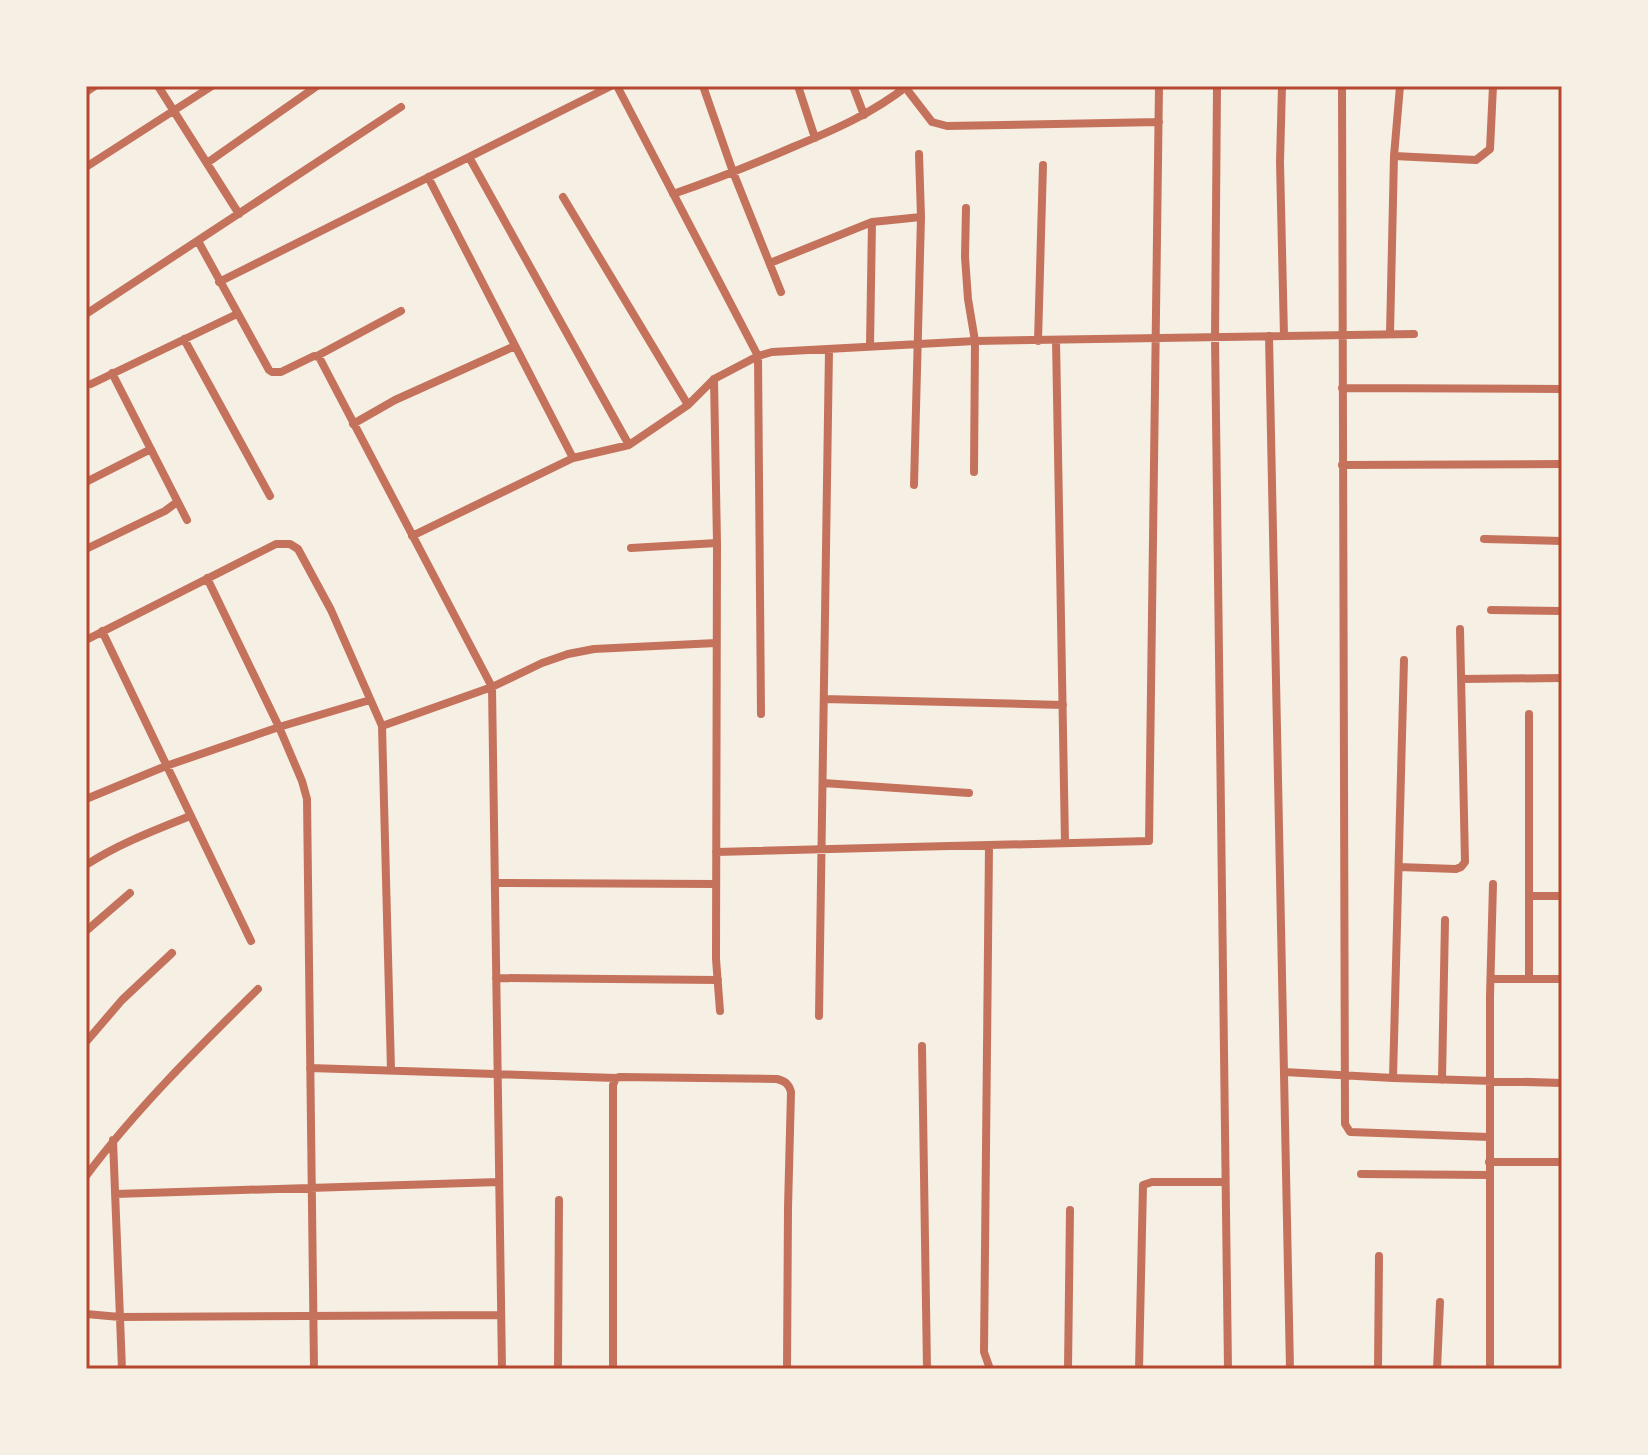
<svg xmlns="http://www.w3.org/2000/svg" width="1648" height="1455" font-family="Rubik,sans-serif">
  <rect width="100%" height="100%" fill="#f6efe4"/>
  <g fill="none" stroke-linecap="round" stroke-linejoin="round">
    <path stroke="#c5725c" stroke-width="8" d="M158 86 239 214
      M617 86 758 356 761 714
      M703 86 733 172 781 292
      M798 86 815 138
      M853 86 864 115
      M1217 86 1215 338 1228 1369
      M1282 86 1280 162 1284 336
      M1342 86 1345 1124 1350 1132 1489 1137
      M905 87 932 122 947 126 1159 122
      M86 92 95 86
      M1394 156 1476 160 1490 149 1493 86
      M469 157 629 445
      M207 163 317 86
      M86 167 212 86
      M428 177 573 458
      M673 194C714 180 754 164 793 147 834 130 873 113 907 86
      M563 197 688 405
      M966 208 965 257 968 299 975 341 974 472
      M198 241 269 370 272 372H281L314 356 319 357 492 687 502 1369
      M770 263 872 222 921 217
      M219 282 611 86
      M86 314 401 107
      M1390 334 1394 156 1400 86
      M1269 336 1290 1369
      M184 339 270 496
      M1056 340 1065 843
      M1038 341 1043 165
      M870 346 872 222
      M317 356 401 311
      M112 373 187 520
      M714 379 717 543 716 959 720 1011
      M91 384 237 314
      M1342 388 1562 389
      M353 424 395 400 515 346
      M1342 465 1562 464
      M86 482 151 449
      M914 485 921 217 919 154
      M412 536 573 458 629 445 688 405 714 379 758 356 772 352 975 341 1414 334
      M1484 539 1562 541
      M631 548 717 543
      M86 549 165 511 177 502
      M207 578 279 727 302 781 307 799 314 1369
      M1491 610 1562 611
      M102 631 251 941
      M86 640 276 544H290L298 549 331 610 382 726 391 1070
      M1461 679 1562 678
      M824 699 1063 705
      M1529 714V979
      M382 726 492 687 542 663 568 654 594 649 716 643
      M823 783 969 793
      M86 799 166 766 279 727 370 700
      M989 845 984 1352 990 1369
      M716 852 1149 841 1159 86
      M86 865C118 844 155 830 190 816
      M1399 867 1456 869 1461 867 1465 862 1460 629
      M495 883 716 884
      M1529 896H1562
      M86 931 130 893
      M496 978 718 980
      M1491 979H1562
      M819 1016 829 349
      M86 1042 122 1000 172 953
      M922 1046 927 1369
      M310 1068 616 1078
      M1284 1072 1393 1078 1562 1083
      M1393 1078 1404 660
      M1442 1080 1445 920
      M113 1140 122 1369
      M1489 1162H1562
      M1361 1174 1489 1175
      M86 1176C137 1108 198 1048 258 989
      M115 1194 499 1182
      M86 1314 120 1317 501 1315
      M558 1369 559 1200
      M613 1369V1085L616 1078 620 1077 777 1079C785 1081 789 1084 791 1092L788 1208 787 1369
      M1068 1369 1070 1210
      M1139 1369 1143 1185 1152 1182H1225
      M1378 1369 1379 1256
      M1437 1369 1440 1302
      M1490 1369V996L1493 884"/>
  </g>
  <rect width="1648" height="1455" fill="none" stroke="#f6efe4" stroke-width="176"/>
  <rect x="88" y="88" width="1472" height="1279" fill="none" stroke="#b5482f" stroke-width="3"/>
</svg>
